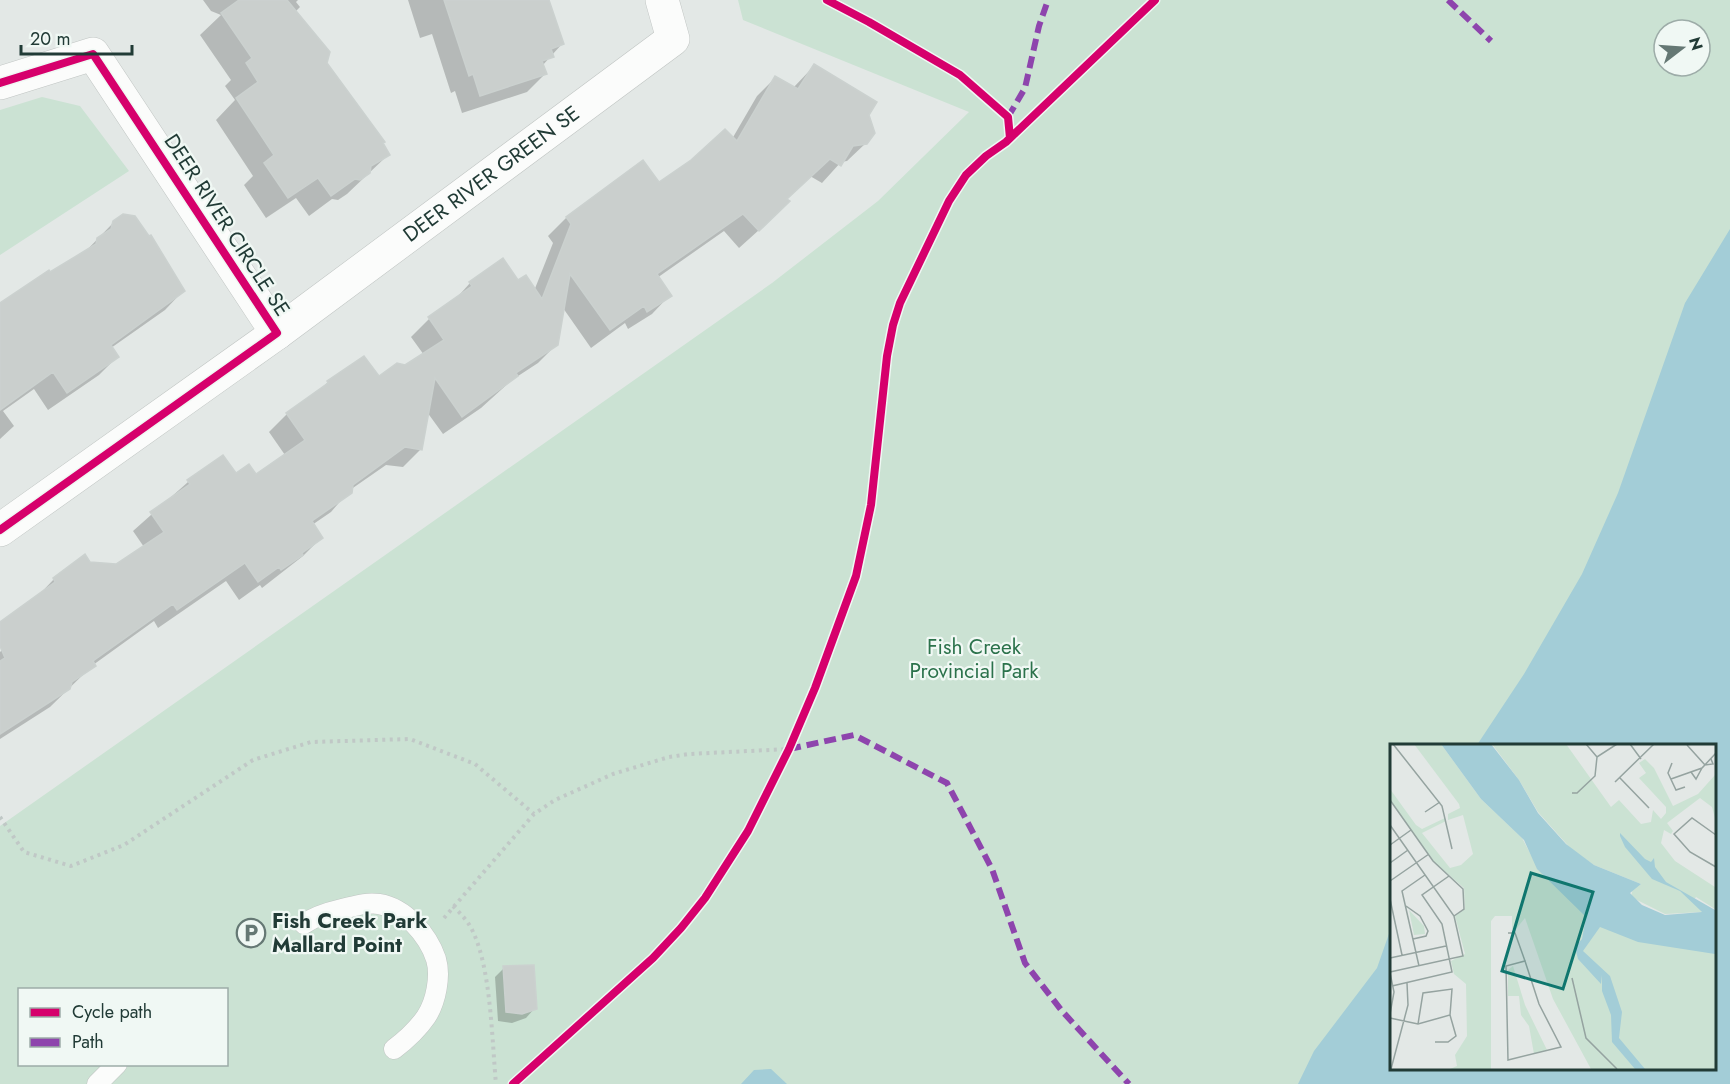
<svg xmlns="http://www.w3.org/2000/svg" width="1730" height="1084" font-family="Jost,sans-serif">
  <rect width="100%" height="100%" fill="#e3e8e6"/>
  <path fill="#cbe2d3" fill-rule="evenodd" d="M738 0H1730V431L1611 745H1391V1068L1487 1084H0V826L772 283 878 201 969 112 743 20ZM1664 30H1700V66H1664ZM20 990H226V1064H20Z
    M42 97 80 106 129 171 0 255V110Z"/>
  <path fill="#a3cdd7" d="M1730 229V1084H1298L1314 1051 1377 968 1391 928V1068H1714V745H1477L1524 674 1582 574 1618 493 1685 303Z
    M771 1069 787 1084H741L754 1070Z"/>
  <path fill="#0003" d="M203 0H298L296 2 300 7 295 12 325 63 388 155 347 194 338 200 332 199 309 216 296 198 266 218 244 185 253 176 216 120 235 100 225 86 231 80 200 35 221 15 211 11Z
    M408 0H547L562 44 542 66 545 74 527 92 462 113 455 91 451 93 432 34 420 38Z
    M814 66 867 115 866 143 847 161 841 162 822 183 810 176 786 200 770 220 739 248 724 231 657 278 670 295 652 314 628 329 625 323 591 348 563 308 557 344 538 363 512 380 481 408 443 434 427 412 421 449 403 467 386 465 350 490 331 512 312 525 321 538 303 556 262 588 260 585 239 600 226 581 158 628 154 621 93 665 50 707 0 739V652L3 649 0 644V627L36 598 54 579 85 556 89 564 116 566 144 547 133 531 188 482 223 457 236 475 255 476 285 455 269 432 287 414 316 394 328 382 378 378 406 367 424 355 411 337 429 319 453 302 470 283 518 282 534 291 553 243 548 236 566 218 643 162 659 184 732 139 757 96 775 78 793 88Z
    M114 222 183 291 165 310 111 348 117 357 99 375 48 410 34 389 3 411 14 426 0 439V311L50 274 84 253Z
    M504 968 535 1008 526 1018 512 1023 498 1021 495 977Z"/>
  <path fill="#cacfcd" stroke="#cbd1cf" stroke-width="1.5" d="M239 0H287L330 52 327 63 385 142 383 143 390 155 371 166 370 173 360 180 355 179 331 196 318 178 288 198 264 163 274 155 236 98 258 82 246 63 252 58 221 13Z
    M444 0H549L564 44 551 49 554 57 542 61 547 74 480 96 473 74 469 76Z
    M814 64 877 102 869 115 875 133 867 144 853 146 841 166 830 159 787 199 790 201 759 231 743 214 657 274 672 296 647 312 644 306 610 330 570 274 558 345 516 373 518 376 462 417 435 378 422 450 405 447 353 485 352 493 312 521 323 538 302 553 303 555 281 570 279 567 258 582 245 563 177 610 173 604 93 661 96 666 72 682 70 689 0 734V661L5 658 0 646V622L55 582 53 578 85 554 90 562 116 564 164 532 150 512 190 484 187 480 223 455 236 473 249 464 256 474 305 440 286 413 328 383 327 381 364 356 379 376 397 363 405 365 444 340 428 317 472 286 469 282 503 258 518 280 526 275 542 299 571 224 566 217 643 160 659 182 691 160 725 129 737 141 775 76 798 89Z
    M123 214 135 216 149 236 151 235 185 291 111 345 119 357 67 393 53 372 0 410V303L49 270 50 272 96 244 97 238 111 229 113 221Z
    M534 965 537 1009 522 1014 506 1012 503 966Z"/>
  <g fill="none" stroke-linecap="round" stroke-linejoin="round">
    <g stroke="#c0c5c3" stroke-width="21">
      <path id="service" d="M304 924C315 916 329 912 342 909 355 906 366 902 379 904 405 908 428 935 436 959 441 976 436 1002 426 1017 417 1030 406 1040 394 1049
        M97 1084 117 1064"/>
    </g>
    <g stroke="#c0c5c3" stroke-width="34">
      <g id="minor">
        <path d="M0 83 93 54 277 333 0 530"/>
        <path id="s1" d="M277 333 673 39 662 0"/>
      </g>
    </g>
    <path stroke="#c0c8c6" stroke-width="4" stroke-dasharray="3 4.5" stroke-linecap="butt" d="M0 817 24 852 71 866 124 845 253 760 311 742 410 739 475 764 534 814
      M453 906C461 914 469 922 473 932 491 969 492 1041 496 1084
      M444 918 534 814 555 800 613 774 669 757 689 754 789 749"/>
    <use href="#service" stroke="#fbfcfb" stroke-width="20"/>
    <use href="#minor" stroke="#fbfcfb" stroke-width="33"/>
    <path stroke="#8e44ad" stroke-width="6" stroke-dasharray="12 6" stroke-linecap="butt" d="M1448 0 1491 41
      M1008 117 1025 88 1039 26 1048 0
      M789 749 854 735 947 783 992 869 1025 963 1062 1011 1129 1084"/>
    <g stroke="#f0f8f4" stroke-width="11">
      <path id="cycleway" d="M827 0 869 22 960 75 1008 117 1010 138
        M0 83 93 54 277 333 0 530
        M513 1084 653 958 681 928 705 898 748 831 789 749 815 688 856 576 871 505 887 356 893 325 900 303 949 201 966 175 986 156 1006 142 1155 0"/>
    </g>
    <use href="#cycleway" stroke="#d6006c" stroke-width="8"/>
  </g>
  <defs>
    <g id="parking-ring" transform="scale(1.5)"><circle r="9.5" fill="#f0f8f4" stroke="#657874" stroke-width="1.5"/><path d="M-3.5-5.5H1a3.5 3.5 0 0 1 0 7H-1V5.5H-3.5ZM-1-3.4V-.6H.8a1.4 1.4 0 0 0 0-2.8Z" fill="#657874"/></g>
  </defs>
  <g fill-rule="evenodd">
    <use href="#parking-ring" x="251" y="933"/>
  </g>
  <g text-anchor="middle" dominant-baseline="central" stroke-width="4.5" stroke-linejoin="round" paint-order="stroke">
    <g font-size="21" fill="#213b36" stroke="#f0f8f4">
      <text stroke="none"><textPath href="#s1" startOffset="267">DEER RIVER GREEN SE</textPath></text>
      <text transform="translate(227 225) rotate(57)">DEER RIVER CIRCLE SE</text>
    </g>
    <g font-size="21" fill="#2b724b" stroke="#f0f8f4">
      <text x="974" y="647">Fish Creek<tspan x="974" dy="24">Provincial Park</tspan></text>
    </g>
    <g font-size="21" font-weight="bold" fill="#213b36" stroke="#f0f8f4" text-anchor="start">
      <text x="272" y="921">Fish Creek Park<tspan x="272" dy="24">Mallard Point</tspan></text>
    </g>
  </g>
  <g transform="translate(1390 744)">
    <rect width="326" height="326" fill="#e3e8e6"/>
    <path d="M24 0H51L91 55 132 94 141 111 161 132 325 201V325H201L163 255 135 174 126 185H122V172H105L101 177V325H60L67 322 65 311 77 292 76 240 64 230 61 217 75 210 65 172 75 165 74 144 43 117 0 56V45L26 81 32 85 55 74 56 77 32 89 60 124 71 121 83 110 73 71 58 76V70L70 64 69 60ZM102 0H176L221 63 229 56 251 80 261 78 263 66 271 75 276 69V63L249 34 256 29 249 19 255 15 264 24 283 62 308 50 325 31V74L322 63 310 54 277 79 283 87 281 90 274 86 271 99 285 117 325 143V165L306 153 303 157 312 168 275 170 241 153 243 144 251 140 204 121 182 106 148 68 129 36ZM19 166 34 182 35 190 24 191ZM123 222 135 261 157 306 144 310 139 282 131 271 129 252H118V226Z" fill="#cbe2d3"/>
    <path d="M51 0H101L129 36 148 69 176 100 204 121 251 140 240 149 252 161 275 171 312 168 290 147 262 135 235 103 230 92V89L255 115 261 118 264 114 265 123 276 138 325 166V210L248 198 210 183 193 207 220 232 232 268 229 294 255 325H245L222 298 221 271 212 247V231L211 240 188 215 185 203 192 195 196 173 147 125 134 96 91 55Z" fill="#a3cdd7"/>
    <path fill="none" stroke="#95a3a0" stroke-width="1.5" d="M3 0 52 62 62 105M196 0 207 13 227 0M240 0 251 15M297 1 315 21 323 20 321 15M282 19 278 29 286 46 295 43M301 28 306 35 312 24M230 34 259 64M281 35 312 24 326 9M225 38 264 0M182 49H187L205 32 207 13M0 56 43 117 73 145 74 165 64 172M35 68 50 58M0 81 64 172 73 212 0 228M326 91 302 74 284 90 300 108 326 123M0 101 21 86M0 119 18 106M0 137 39 110M0 155 12 211M16 162 30 172 38 187 36 192 23 195M118 189H125L135 217M0 214 56 202M135 217 149 260 171 303 118 316 116 222ZM29 222 12 147 35 131M0 229 4 248 0 270M182 234 196 294 227 325M2 242 62 228 52 180 32 151 59 132M0 274 28 280 60 271 62 245 33 249 28 280M45 298H58L66 292 60 271M1 325 18 261 17 239"/>
    <path fill="#0f766e" fill-opacity="0.15" stroke="#0f766e" stroke-width="3" d="M141 129 203 148 173 245 112 227Z"/>
    <rect width="326" height="326" fill="none" stroke="#213b36" stroke-width="3"/>
  </g>
  <rect x="18" y="988" width="210" height="78" fill="#f0f8f4" stroke="#9daca8" stroke-width="1.5"/>
  <rect x="30" y="1008" width="30" height="9" fill="#d6006c" stroke="#9daca8" stroke-width="1.5"/>
  <text x="72" y="1018" font-size="18" fill="#213b36">Cycle path</text>
  <rect x="30" y="1038" width="30" height="9" fill="#8e44ad" stroke="#9daca8" stroke-width="1.5"/>
  <text x="72" y="1048" font-size="18" fill="#213b36">Path</text>
  <g transform="translate(1682 48) rotate(73)"><circle r="28" fill="#f0f8f4" stroke="#9daca8" stroke-width="1.5"/>
  <path d="M0-4.5L10 22L0 15L-10 22Z" fill="#657874"/>
  <text y="-9" font-size="16" font-weight="bold" text-anchor="middle" fill="#213b36">N</text>
  </g>
  <path d="M21 45v9h111v-9" fill="none" stroke="#213b36" stroke-width="3"/>
  <text x="30" y="45" font-size="18" fill="#213b36" stroke="#f0f8f4" stroke-width="4.5" paint-order="stroke">20 m</text>
</svg>
